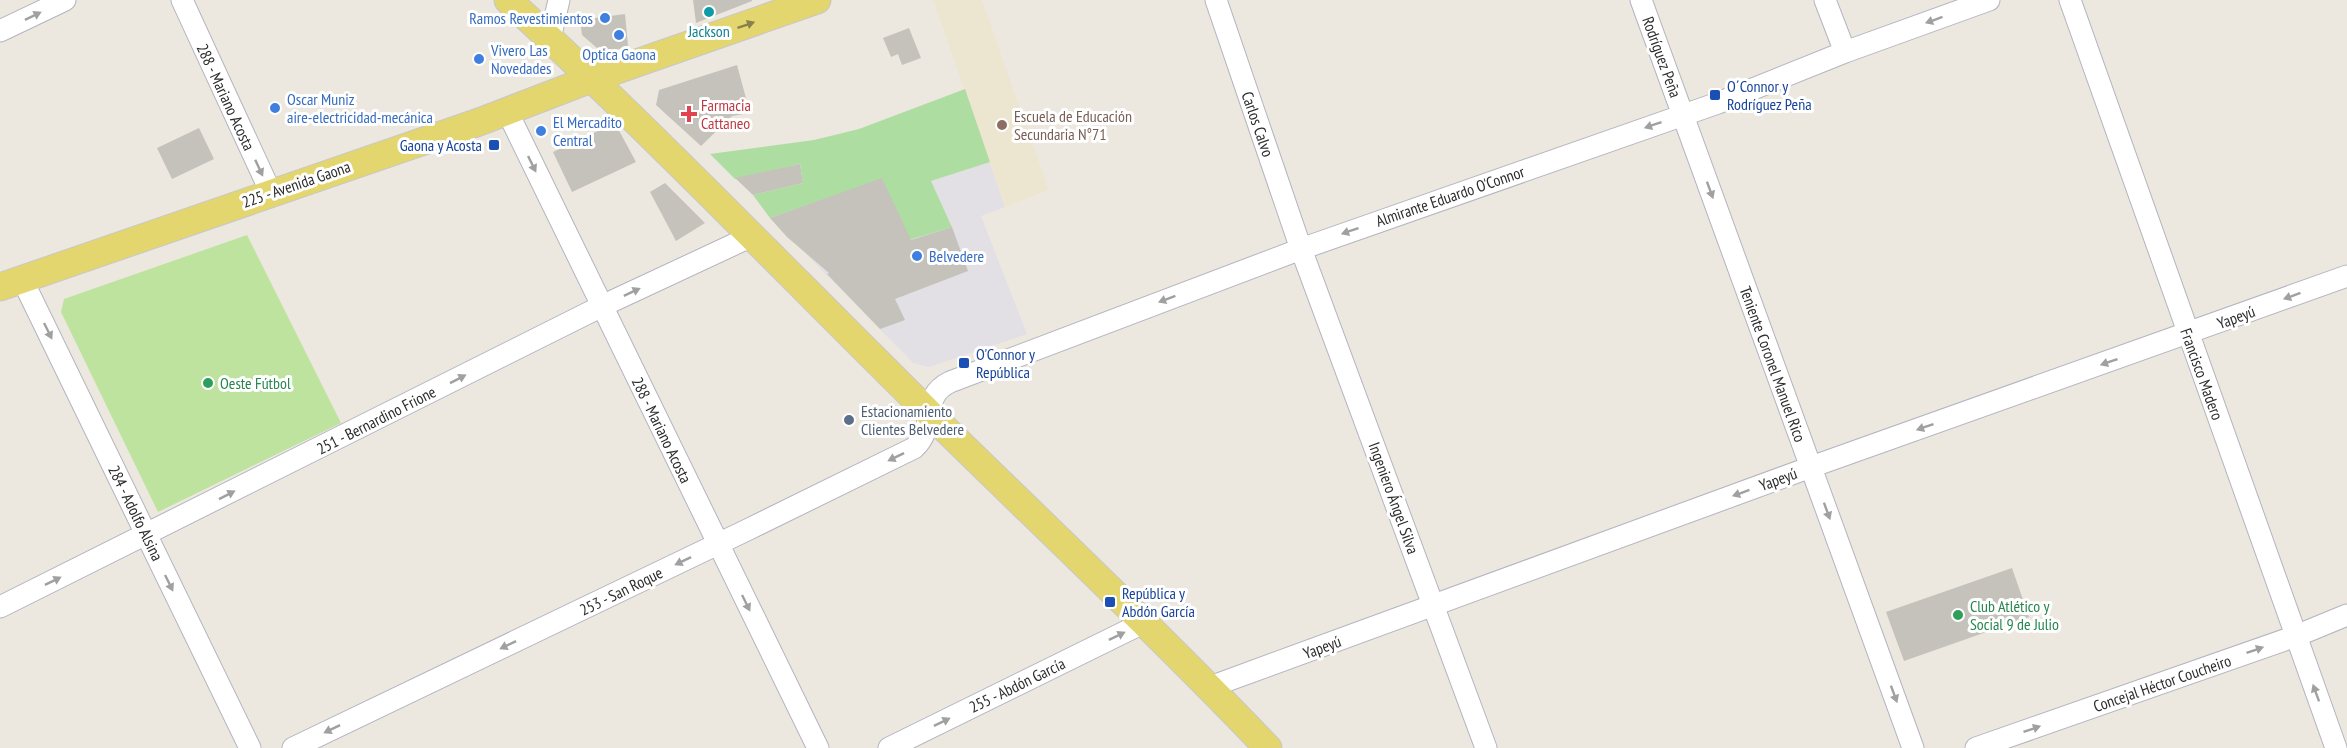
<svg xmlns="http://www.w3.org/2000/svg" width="2347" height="748" font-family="'PT Sans Narrow',sans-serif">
  <rect width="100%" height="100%" fill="#ece8e0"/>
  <path fill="#e2dfe5" d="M990 162 1005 207 981 216 1027 334 929 367 913 363 806 254 901 219 952 226 931 181Z"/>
  <path fill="#ece6d1" d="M933 0H982L1049 190 1005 207Z"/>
  <path fill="#aedda2" d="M965 89 990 162 931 181 952 227 909 240 882 179 770 218 753 195 803 183 800 164 735 179 710 154 814 140 859 129Z"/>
  <path fill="#bde39f" d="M247 235 341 423 158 512 61 312 64 299Z"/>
  <path fill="#c5c2bb" d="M693 0H752V1L696 23Z
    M625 14 628 46 610 52 598 49 582 35 580 20Z
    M909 28 921 58 902 65 898 54 891 57 883 38Z
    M737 65 750 113 732 116 701 146 656 105 659 90Z
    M615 123 636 162 572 192 553 152Z
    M199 128 214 159 172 179 157 148Z
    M800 164 803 183 753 195 735 178Z
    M882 178 911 240 952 227 968 271 895 299 905 320 880 329 827 274 829 273 787 237 770 218Z
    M665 183 705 223 676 241 650 192Z
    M2012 568 2029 617 1904 661 1886 612Z"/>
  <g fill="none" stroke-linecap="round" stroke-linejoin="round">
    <g stroke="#b3b4be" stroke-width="23">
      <path id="minor" d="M182 0 271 193
        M1216 0 1301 249 1486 748
        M1641 0 1913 748
        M1825 0 1845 52
        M2070 0 2336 748
        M0 31 65 0
        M550 39 559 0
        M507 111 818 748
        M22 279 250 748
        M0 607 602 306 752 236
        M1210 687 1811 467 2347 276
        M293 748 747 530 914 448C938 426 919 397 950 382L1301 249 1718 103 1845 52 1989 0
        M889 748 1145 622
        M1976 748 2296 636 2347 615"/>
    </g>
    <g stroke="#c8c8c8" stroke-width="29">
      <path id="major" d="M508 0C653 133 789 275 929 413 1042 524 1158 633 1268 748
        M0 287 479 122 591 79 817 0"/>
    </g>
    <use href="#minor" stroke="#fff" stroke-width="21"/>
    <use href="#major" stroke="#e3d66e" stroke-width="27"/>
  </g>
  <defs><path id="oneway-solid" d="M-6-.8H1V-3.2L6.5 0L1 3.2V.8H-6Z" transform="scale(1.5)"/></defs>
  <g fill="#a0a0a0">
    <use href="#oneway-solid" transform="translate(33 16) rotate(-26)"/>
    <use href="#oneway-solid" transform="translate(1934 20) rotate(160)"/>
    <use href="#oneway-solid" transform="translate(1653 125) rotate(161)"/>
    <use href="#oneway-solid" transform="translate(532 164) rotate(64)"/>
    <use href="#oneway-solid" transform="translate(259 168) rotate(65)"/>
    <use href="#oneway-solid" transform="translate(1710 190) rotate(70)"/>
    <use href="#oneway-solid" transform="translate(1350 231) rotate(161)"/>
    <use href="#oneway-solid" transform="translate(632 292) rotate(-25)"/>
    <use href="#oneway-solid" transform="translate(2292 296) rotate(160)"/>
    <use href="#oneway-solid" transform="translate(1167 299) rotate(159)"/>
    <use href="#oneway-solid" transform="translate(48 331) rotate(64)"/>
    <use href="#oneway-solid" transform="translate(2109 362) rotate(161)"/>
    <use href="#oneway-solid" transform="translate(458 379) rotate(-27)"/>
    <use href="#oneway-solid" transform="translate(1925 427) rotate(161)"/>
    <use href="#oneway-solid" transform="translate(896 457) rotate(154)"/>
    <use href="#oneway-solid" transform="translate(1741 493) rotate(160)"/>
    <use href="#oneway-solid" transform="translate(227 495) rotate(-27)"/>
    <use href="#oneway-solid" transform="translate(1827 511) rotate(70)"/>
    <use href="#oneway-solid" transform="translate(683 561) rotate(154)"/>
    <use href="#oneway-solid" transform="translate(53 581) rotate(-26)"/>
    <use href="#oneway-solid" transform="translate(169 583) rotate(64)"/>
    <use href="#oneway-solid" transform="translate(746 603) rotate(64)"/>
    <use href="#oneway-solid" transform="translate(1117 636) rotate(-26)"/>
    <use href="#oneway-solid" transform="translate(508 645) rotate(154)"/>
    <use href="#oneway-solid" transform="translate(2255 650) rotate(-19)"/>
    <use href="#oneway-solid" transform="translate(2316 693) rotate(-110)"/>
    <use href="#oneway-solid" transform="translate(1894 694) rotate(70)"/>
    <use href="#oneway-solid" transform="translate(942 722) rotate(-26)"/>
    <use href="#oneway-solid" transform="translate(332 729) rotate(154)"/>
    <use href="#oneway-solid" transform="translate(2032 729) rotate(-19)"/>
  </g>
  <use fill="#88814d" href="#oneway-solid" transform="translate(746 25) rotate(-19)"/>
  <circle fill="#0f9aa8" stroke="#fff" stroke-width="2" cx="709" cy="12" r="6"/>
  <g fill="#3f7fe0" stroke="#fff" stroke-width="2">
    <circle cx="605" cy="18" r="6"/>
    <circle cx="619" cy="35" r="6"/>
    <circle cx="479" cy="59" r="6"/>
    <circle cx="275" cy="108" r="6"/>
    <circle cx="541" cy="131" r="6"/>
    <circle cx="917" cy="256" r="6"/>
  </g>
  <g fill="#1a4fb4" stroke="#fff" stroke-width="2">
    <rect x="1709" y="89" width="12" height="12" rx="3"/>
    <rect x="488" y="139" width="12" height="12" rx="3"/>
    <rect x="958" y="357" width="12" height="12" rx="3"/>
    <rect x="1104" y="596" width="12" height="12" rx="3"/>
  </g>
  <path fill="#e0444e" stroke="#fff" stroke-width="2" d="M686 105h6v6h6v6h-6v6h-6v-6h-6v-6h6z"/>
  <circle fill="#8d6e63" stroke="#fff" stroke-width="2" cx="1002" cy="125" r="6"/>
  <g fill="#2e9e5b" stroke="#fff" stroke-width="2">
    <circle cx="208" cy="383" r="6"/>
    <circle cx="1958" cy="615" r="6"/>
  </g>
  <circle fill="#5c6f8a" stroke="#fff" stroke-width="2" cx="849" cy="420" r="6"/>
  <g text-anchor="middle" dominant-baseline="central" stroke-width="6" stroke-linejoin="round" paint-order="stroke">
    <g font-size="16" fill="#366cbe" stroke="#fff" text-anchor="start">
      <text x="593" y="18" text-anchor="end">Ramos Revestimientos</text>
      <text x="491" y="50">Vivero Las<tspan x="491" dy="18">Novedades</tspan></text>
      <text x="619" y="54" text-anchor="middle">Optica Gaona</text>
      <text x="287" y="99">Oscar Muniz<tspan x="287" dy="18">aire-electricidad-mecánica</tspan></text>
      <text x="553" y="122">El Mercadito<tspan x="553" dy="18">Central</tspan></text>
      <text x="929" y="256">Belvedere</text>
    </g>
    <g font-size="16" fill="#0d838f" stroke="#fff">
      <text x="709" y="31">Jackson</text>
    </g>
    <g font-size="16" fill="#2c2c2c" stroke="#fff">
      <text transform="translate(1662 57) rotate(70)">Rodríguez Peña</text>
      <text transform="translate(226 97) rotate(65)">288 - Mariano Acosta</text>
      <text transform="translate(1258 124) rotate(71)">Carlos Calvo</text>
      <text transform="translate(296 184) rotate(-19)">225 - Avenida Gaona</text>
      <text transform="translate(1450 196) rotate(-19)">Almirante Eduardo O'Connor</text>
      <text transform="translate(2236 317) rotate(-20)">Yapeyú</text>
      <text transform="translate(1773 364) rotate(70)">Teniente Coronel Manuel Rico</text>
      <text transform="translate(2202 374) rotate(70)">Francisco Madero</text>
      <text transform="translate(376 420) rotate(-27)">251 - Bernardino Frione</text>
      <text transform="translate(662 430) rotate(64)">288 - Mariano Acosta</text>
      <text transform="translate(1778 479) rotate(-20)">Yapeyú</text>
      <text transform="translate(1394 498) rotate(70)">Ingeniero Ángel Silva</text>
      <text transform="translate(136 513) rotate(64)">284 - Adolfo Alsina</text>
      <text transform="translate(621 591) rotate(-26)">253 - San Roque</text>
      <text transform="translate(1322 647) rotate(-20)">Yapeyú</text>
      <text transform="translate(2162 683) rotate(-19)">Concejal Héctor Coucheiro</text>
      <text transform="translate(1017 685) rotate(-26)">255 - Abdón García</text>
    </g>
    <g font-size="16" fill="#164399" stroke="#fff" text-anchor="start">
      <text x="1727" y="86">O´Connor y<tspan x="1727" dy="18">Rodríguez Peña</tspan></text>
      <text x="482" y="145" text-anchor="end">Gaona y Acosta</text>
      <text x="976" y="354">O'Connor y<tspan x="976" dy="18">República</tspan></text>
      <text x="1122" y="593">República y<tspan x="1122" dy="18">Abdón García</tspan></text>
    </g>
    <g font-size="16" fill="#be3a42" stroke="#fff" text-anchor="start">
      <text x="701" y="105">Farmacia<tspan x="701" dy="18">Cattaneo</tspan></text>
    </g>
    <g font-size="16" fill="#785e54" stroke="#fff" text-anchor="start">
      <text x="1014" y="116">Escuela de Educación<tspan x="1014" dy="18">Secundaria N°71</tspan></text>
    </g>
    <g font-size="16" fill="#27864d" stroke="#fff" text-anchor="start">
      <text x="220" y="383">Oeste Fútbol</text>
      <text x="1970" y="606">Club Atlético y<tspan x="1970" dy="18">Social 9 de Julio</tspan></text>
    </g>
    <g font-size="16" fill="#4e5e75" stroke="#fff" text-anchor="start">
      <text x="861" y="411">Estacionamiento<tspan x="861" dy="18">Clientes Belvedere</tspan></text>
    </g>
  </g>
</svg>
